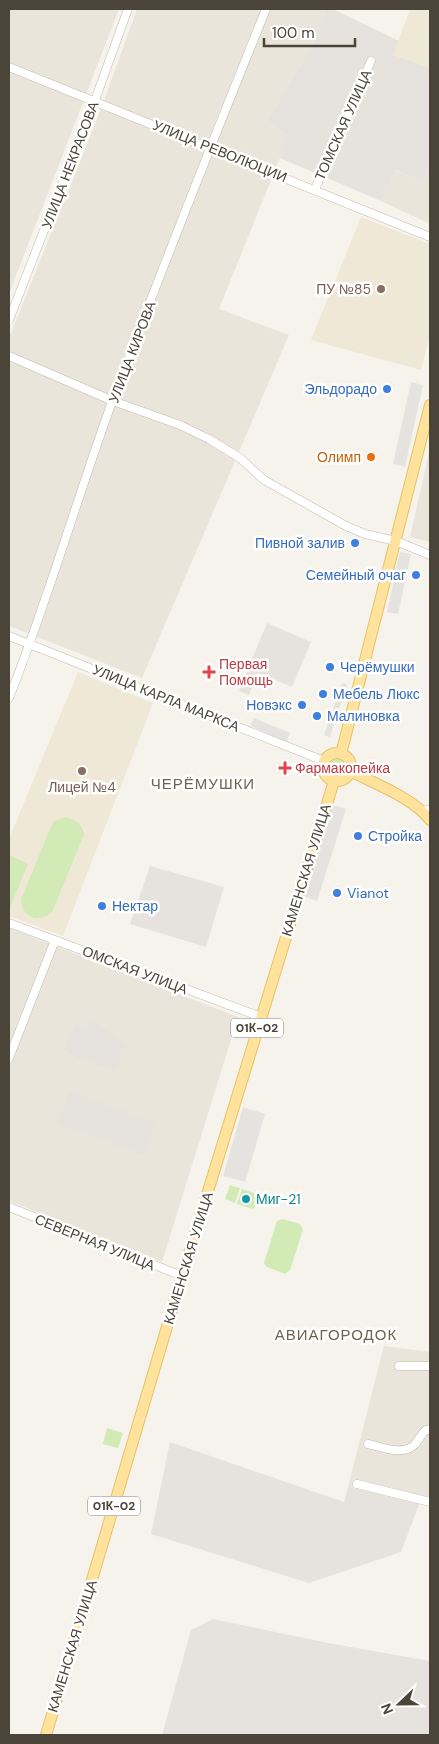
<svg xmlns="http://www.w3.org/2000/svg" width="439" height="1744" font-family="'DM Sans',sans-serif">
  <rect width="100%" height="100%" fill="#f6f3ec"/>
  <path fill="#eae5da" d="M9 9H119L9 294Z
    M137 9H327L312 46 267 121 287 136 280 158 219 309 289 335 142 678 9 626V338L98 117Z
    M430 167V224L381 201 394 170 425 182Z
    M430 448V542L410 537Z
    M9 928 238 1017 162 1262 9 1201Z
    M384 1346 430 1352V1505L348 1487Z"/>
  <path fill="#e6e2dd" d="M327 9H333L399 41 394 55 430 68V167L425 182 395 170 381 201 280 158 287 136 267 121 312 46Z
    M267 623 311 642 292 687 258 673 249 695 239 691Z
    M150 866 224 887 206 947 130 924Z
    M90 1018 126 1045 115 1070 76 1058 64 1049 75 1025 86 1027Z
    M70 1091 155 1122 143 1155 58 1124Z
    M170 1442 344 1502 348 1487 420 1502 401 1552 309 1583 151 1534Z
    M213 1619 328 1643 430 1661V1735H162L191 1630Z"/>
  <path fill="#efe8d6" d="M410 9H430V68L393 55Z
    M361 217 430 244V334L421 370 311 340Z
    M78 672 153 703 63 936 9 916V839Z"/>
  <path fill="#d2eab5" d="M324 767a12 12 0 1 1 24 0a12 12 0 1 1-24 0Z
    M66 817C76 819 83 825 84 835L52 912C39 924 21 917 21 899L53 822 59 819Z
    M9 855 28 864 9 910Z
    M230 1185 240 1188 235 1203 225 1199Z
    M242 1189 260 1195 258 1204 253 1209 237 1204Z
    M282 1219 300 1224 303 1230 290 1270 285 1274 267 1267 264 1263 277 1221Z
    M107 1428 123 1433 118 1448 103 1444Z"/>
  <path fill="#e5e3e0" d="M411 382 423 385 405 467 393 464Z
    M400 552 411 554 398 614 387 612Z
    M342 683 347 684 330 737 324 735Z
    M254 718 290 733 287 742 250 726Z
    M333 805 346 809 317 901 304 896Z
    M243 1107 265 1114 245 1182 223 1176Z"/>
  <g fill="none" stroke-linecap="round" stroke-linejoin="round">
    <g stroke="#c2bbae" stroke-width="9">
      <path id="minor" d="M9 67 430 237
        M315 189 371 61
        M9 320 95 100 128 9
        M9 356 113 401 180 425 209 439 240 458 264 480 346 526 365 534 396 541 430 555
        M9 636 324 761
        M9 698C48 600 77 498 113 399 162 268 214 138 266 9
        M423 811 430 809
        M9 923 261 1017
        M9 1058 55 940
        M9 1207 182 1276
        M399 1366H430
        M368 1444C381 1447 403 1456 414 1445 420 1440 419 1436 426 1430H430
        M357 1484 430 1502"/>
    </g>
    <g stroke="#e6c16a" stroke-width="12">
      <path id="major" d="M323 767a14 14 0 1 1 28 0a14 14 0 1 1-28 0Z
        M341 754 430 405
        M350 771C376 784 413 798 430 820
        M46 1735 182 1276 334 781"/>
    </g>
    <use href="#minor" stroke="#fff" stroke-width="8"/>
    <use href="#major" stroke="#ffe39c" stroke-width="10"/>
  </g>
  <g fill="#8d6e63" stroke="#fff" stroke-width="2">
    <circle cx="381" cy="289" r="5"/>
    <circle cx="82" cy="771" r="5"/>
  </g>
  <g fill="#3f7fe0" stroke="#fff" stroke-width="2">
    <circle cx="387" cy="389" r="5"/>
    <circle cx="355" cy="543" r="5"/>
    <circle cx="416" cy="575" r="5"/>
    <circle cx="330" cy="667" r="5"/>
    <circle cx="323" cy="694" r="5"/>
    <circle cx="302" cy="705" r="5"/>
    <circle cx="317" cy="716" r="5"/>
    <circle cx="358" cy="836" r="5"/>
    <circle cx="337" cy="893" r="5"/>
    <circle cx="102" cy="906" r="5"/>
  </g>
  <circle fill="#e8710a" stroke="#fff" stroke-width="2" cx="371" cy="457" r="5"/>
  <g fill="#e0444e" stroke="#fff" stroke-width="2">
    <path d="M206.5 664.5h5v5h5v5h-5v5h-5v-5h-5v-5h5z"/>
    <path d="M282.5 760.5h5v5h5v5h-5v5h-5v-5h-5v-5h5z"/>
  </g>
  <circle fill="#0f9aa8" stroke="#fff" stroke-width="2" cx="246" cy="1199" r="5"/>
  <g text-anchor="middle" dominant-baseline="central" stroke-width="5" stroke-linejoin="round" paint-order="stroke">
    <g fill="#fff" stroke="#817c74" stroke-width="1">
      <rect x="231" y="1018.5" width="52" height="19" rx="4"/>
      <rect x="88" y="1496.5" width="52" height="19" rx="4"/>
    </g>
    <g font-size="12" font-weight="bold" fill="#4b4439">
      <text x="257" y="1028">01К-02</text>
      <text x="114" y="1506">01К-02</text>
    </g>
    <g font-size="14" fill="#4b4439" stroke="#fff">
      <text transform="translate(343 125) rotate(-66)">ТОМСКАЯ УЛИЦА</text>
      <text transform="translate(220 151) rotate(22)">УЛИЦА РЕВОЛЮЦИИ</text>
      <text transform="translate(70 165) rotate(-69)">УЛИЦА НЕКРАСОВА</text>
      <text transform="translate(132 352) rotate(-69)">УЛИЦА КИРОВА</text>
      <text transform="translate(166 698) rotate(22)">УЛИЦА КАРЛА МАРКСА</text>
      <text transform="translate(306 870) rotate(-73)">КАМЕНСКАЯ УЛИЦА</text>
      <text transform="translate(135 970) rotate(21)">ОМСКАЯ УЛИЦА</text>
      <text transform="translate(95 1242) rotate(22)">СЕВЕРНАЯ УЛИЦА</text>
      <text transform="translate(188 1258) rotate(-73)">КАМЕНСКАЯ УЛИЦА</text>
      <text transform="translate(72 1646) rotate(-73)">КАМЕНСКАЯ УЛИЦА</text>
    </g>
    <g font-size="14" fill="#785e54" stroke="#fff" text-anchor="end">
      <text x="371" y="289">ПУ №85</text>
      <text x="82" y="787" text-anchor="middle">Лицей №4</text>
    </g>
    <g font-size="14" fill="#366cbe" stroke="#fff" text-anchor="start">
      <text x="377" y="389" text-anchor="end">Эльдорадо</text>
      <text x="345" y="543" text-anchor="end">Пивной залив</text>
      <text x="406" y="575" text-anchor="end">Семейный очаг</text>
      <text x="340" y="667">Черёмушки</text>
      <text x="333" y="694">Мебель Люкс</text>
      <text x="292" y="705" text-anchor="end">Новэкс</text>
      <text x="327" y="716">Малиновка</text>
      <text x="368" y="836">Стройка</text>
      <text x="347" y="893">Vianot</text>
      <text x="112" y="906">Нектар</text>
    </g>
    <g font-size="14" fill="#c56008" stroke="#fff" text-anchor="end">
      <text x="361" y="457">Олимп</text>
    </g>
    <g font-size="14" fill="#be3a42" stroke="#fff" text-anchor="start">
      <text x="219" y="664">Первая<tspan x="219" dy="16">Помощь</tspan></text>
      <text x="295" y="768">Фармакопейка</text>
    </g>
    <g font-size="14" fill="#0d838f" stroke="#fff" text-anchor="start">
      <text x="256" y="1199">Миг-21</text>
    </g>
    <g font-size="15" letter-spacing="1" fill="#6e6250" stroke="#fff">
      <text x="203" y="784">ЧЕРЁМУШКИ</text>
      <text x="336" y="1335">АВИАГОРОДОК</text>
    </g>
  </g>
  <rect width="439" height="1744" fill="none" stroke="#4b4439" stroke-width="20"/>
  <g transform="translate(399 1704) rotate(248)" stroke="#ffffff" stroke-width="4" paint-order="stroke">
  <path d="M0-4L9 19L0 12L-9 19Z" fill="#4b4439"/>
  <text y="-8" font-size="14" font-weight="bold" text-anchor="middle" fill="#4b4439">N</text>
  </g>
  <path d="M264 38v8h91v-8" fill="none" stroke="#4b4439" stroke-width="2.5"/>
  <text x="272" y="38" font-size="15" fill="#4b4439" stroke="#ffffff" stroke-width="4" paint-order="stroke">100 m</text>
</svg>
